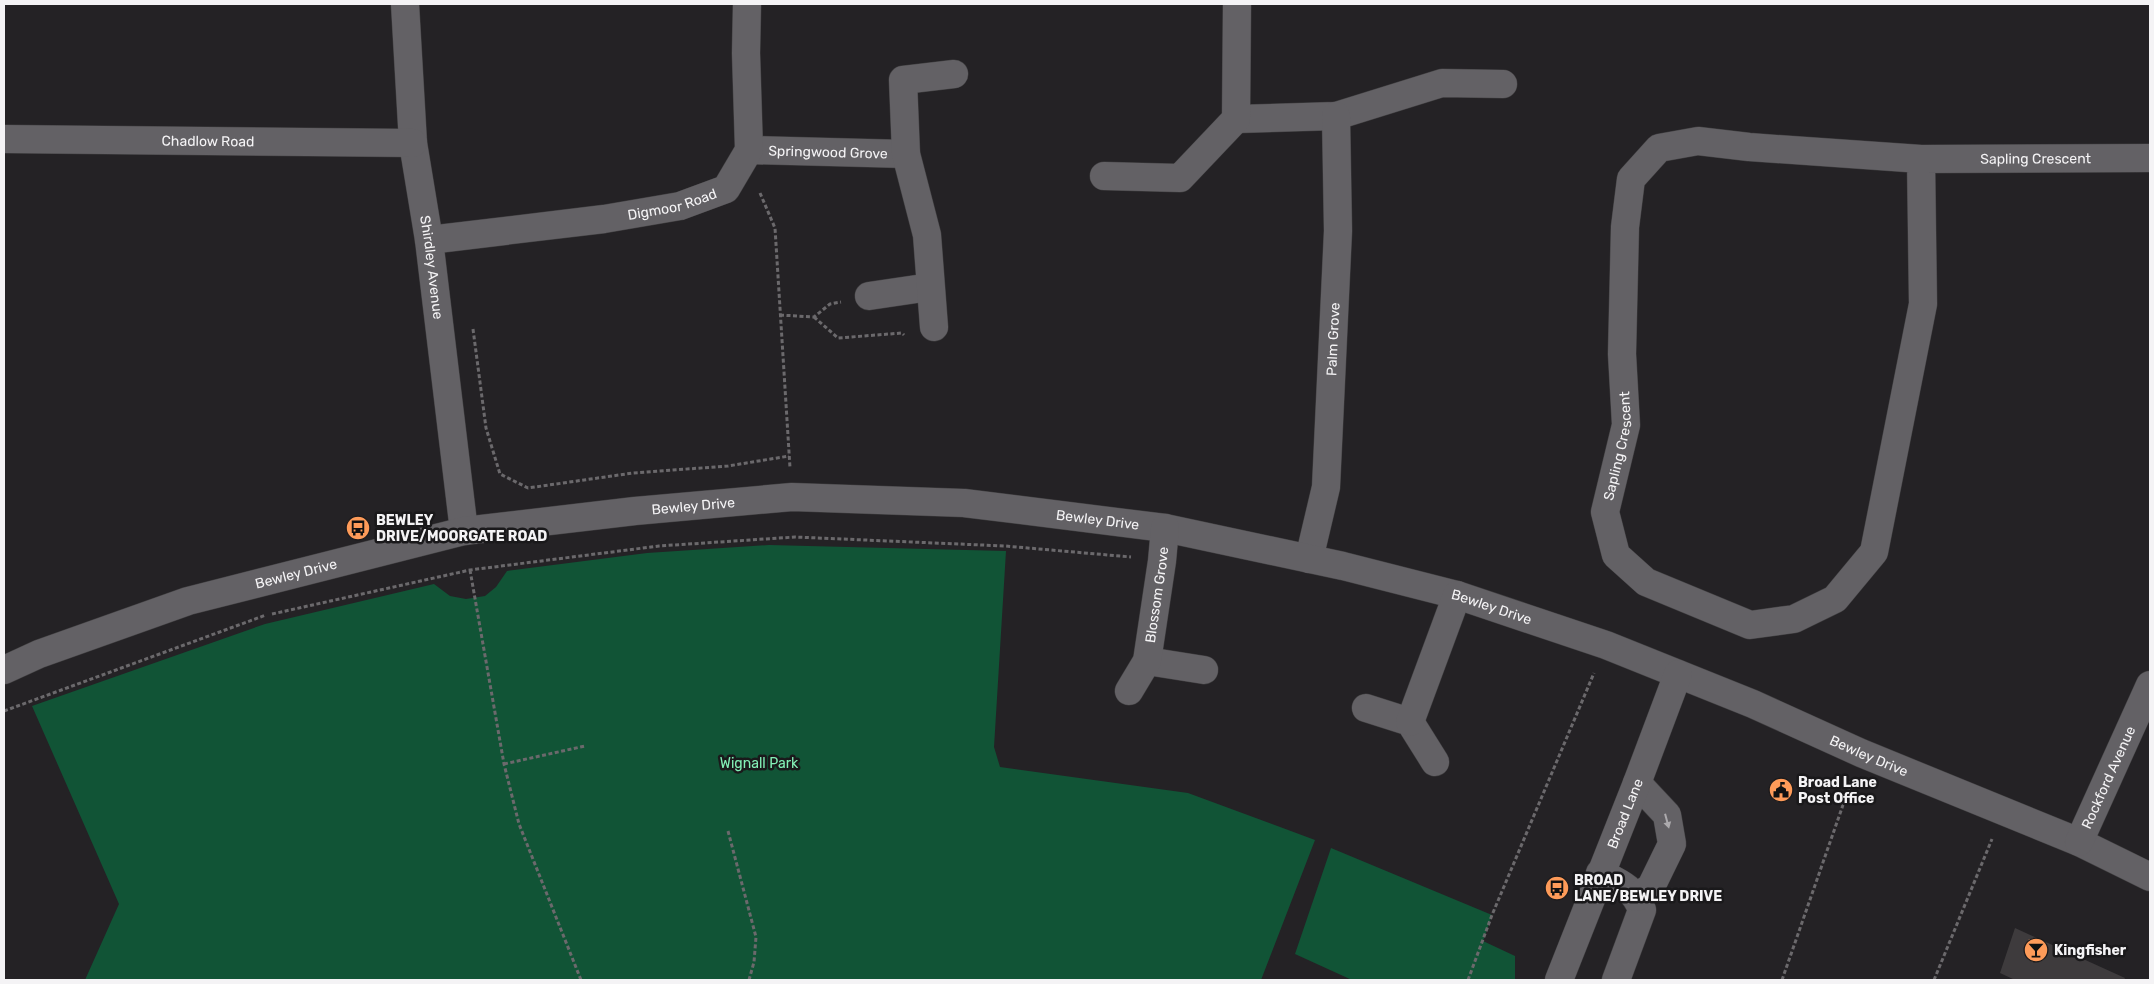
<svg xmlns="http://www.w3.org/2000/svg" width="2154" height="984" font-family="Rubik,sans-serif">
  <rect width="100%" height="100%" fill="#242225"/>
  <path fill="#115436" d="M769 545 1006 551 994 747 1000 767 1188 793 1315 840 1261 980H85L119 904 32 706 265 624 434 584 450 596 466 599 485 596 496 587 507 571 647 553Z
    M1331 848 1492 915 1483 941 1515 956V980H1352L1295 954Z"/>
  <path fill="#3e3b3d" d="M2015 928 2125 978 2124 980H2015L2000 973Z"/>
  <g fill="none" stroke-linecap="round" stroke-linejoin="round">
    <g stroke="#403f41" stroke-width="29">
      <g id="minor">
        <path id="s1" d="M405 4 413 143 429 240 464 531"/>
        <path d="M1236 119 1336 116 1442 83 1503 84"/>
        <path id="s2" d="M4 139 413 143"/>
        <path id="s3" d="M749 150 906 154"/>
        <path id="s4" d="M1921 159 1923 304 1874 552 1835 599 1794 619 1750 625 1646 582 1616 555 1605 512 1626 425 1622 354 1625 227 1631 179 1659 148 1698 141 1749 147 1921 159 2150 158"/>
        <path d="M1104 176 1180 178 1236 119 1237 4"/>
        <path id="s5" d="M429 240 604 219 680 206 726 189 749 150 746 53 747 4"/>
        <path d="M869 296 930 287"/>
        <path d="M934 327 927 235 906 154 903 80 954 74"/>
        <path id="s6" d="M1309 559 1326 487 1338 231 1336 116"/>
        <path d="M1147 661 1204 670"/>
        <path id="s7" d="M4 670 39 654 188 601 464 531 635 511 792 497 964 503 1165 528 1343 566 1457 595 1606 645 1753 704 1861 753 2079 842 2150 877"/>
        <path id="s8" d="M1129 691 1147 661 1162 561 1165 528"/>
        <path d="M1366 708 1410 722 1435 762"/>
        <path d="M1410 722 1457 595"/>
        <path id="s9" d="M2079 842 2150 685"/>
        <path d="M1600 873C1620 883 1634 888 1642 910L1616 980"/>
        <path d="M1637 897 1651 887 1672 844 1667 815 1637 783"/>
        <path id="s10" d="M1559 980 1637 783 1678 674"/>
      </g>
    </g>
    <path stroke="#6b696c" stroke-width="3" stroke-dasharray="4 2.5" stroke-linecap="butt" d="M760 193 775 228 790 468
      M780 315 814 317 830 304 841 302
      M814 317 838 338 902 333 904 335
      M473 329 486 428 500 474 528 488 633 473 728 466 789 456
      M470 570 504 764 519 824 581 980
      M272 614 470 570 659 546 795 537 1005 546 1131 557
      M4 711 266 615
      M504 764 585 746
      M728 831 756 937 754 962 749 980
      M1468 980 1492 915 1594 673
      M1782 980 1851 782
      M1934 980 1992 839"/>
    <use href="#minor" stroke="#636165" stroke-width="28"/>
  </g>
  <defs><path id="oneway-solid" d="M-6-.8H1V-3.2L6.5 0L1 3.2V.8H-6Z" transform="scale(1.25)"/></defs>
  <use fill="#acaaad" href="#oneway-solid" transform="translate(1667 821) rotate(75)"/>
  <defs>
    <g id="bus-disc" transform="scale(1.25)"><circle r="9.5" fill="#fe9b59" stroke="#1a191b"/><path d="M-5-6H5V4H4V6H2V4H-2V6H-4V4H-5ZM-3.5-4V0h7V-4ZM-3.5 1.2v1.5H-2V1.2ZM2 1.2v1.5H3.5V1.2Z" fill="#111"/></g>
    <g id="civic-disc" transform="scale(1.25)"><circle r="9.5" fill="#fe9b59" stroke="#1a191b"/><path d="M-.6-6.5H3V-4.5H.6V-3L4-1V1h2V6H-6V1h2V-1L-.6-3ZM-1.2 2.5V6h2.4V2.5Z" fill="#111"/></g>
    <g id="bar-disc" transform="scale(1.25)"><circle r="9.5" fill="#fe9b59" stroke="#1a191b"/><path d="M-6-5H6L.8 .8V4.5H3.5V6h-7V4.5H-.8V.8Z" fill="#111"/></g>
  </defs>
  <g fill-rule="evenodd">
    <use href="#bus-disc" x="358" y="528"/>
    <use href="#civic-disc" x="1781" y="790"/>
    <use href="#bus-disc" x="1557" y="888"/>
    <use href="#bar-disc" x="2036" y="950"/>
  </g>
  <g text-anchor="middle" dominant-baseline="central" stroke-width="5" stroke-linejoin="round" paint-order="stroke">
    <g font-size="14" fill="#f4f3f5" stroke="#1a191b">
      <text stroke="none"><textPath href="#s2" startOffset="204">Chadlow Road</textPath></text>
      <text stroke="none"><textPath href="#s3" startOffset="79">Springwood Grove</textPath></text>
      <text stroke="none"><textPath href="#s4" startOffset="1502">Sapling Crescent</textPath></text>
      <text stroke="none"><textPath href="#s5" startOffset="246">Digmoor Road</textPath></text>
      <text stroke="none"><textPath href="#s1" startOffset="265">Shirdley Avenue</textPath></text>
      <text stroke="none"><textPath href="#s6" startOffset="222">Palm Grove</textPath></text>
      <text stroke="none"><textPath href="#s4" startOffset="814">Sapling Crescent</textPath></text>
      <text stroke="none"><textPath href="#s7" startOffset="712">Bewley Drive</textPath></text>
      <text stroke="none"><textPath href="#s7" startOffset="1118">Bewley Drive</textPath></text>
      <text stroke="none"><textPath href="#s7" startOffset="308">Bewley Drive</textPath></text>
      <text stroke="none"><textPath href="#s8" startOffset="102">Blossom Grove</textPath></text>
      <text stroke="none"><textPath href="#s7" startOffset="1522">Bewley Drive</textPath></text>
      <text stroke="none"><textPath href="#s7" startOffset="1928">Bewley Drive</textPath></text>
      <text stroke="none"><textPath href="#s9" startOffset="71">Rockford Avenue</textPath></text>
      <text stroke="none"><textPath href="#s10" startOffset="179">Broad Lane</textPath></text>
    </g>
    <g font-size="14" font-weight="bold" fill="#f4f3f5" stroke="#1a191b" text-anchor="start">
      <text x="376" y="520">BEWLEY<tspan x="376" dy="16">DRIVE/MOORGATE ROAD</tspan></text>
      <text x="1798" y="782">Broad Lane<tspan x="1798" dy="16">Post Office</tspan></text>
      <text x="1574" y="880">BROAD<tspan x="1574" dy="16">LANE/BEWLEY DRIVE</tspan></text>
      <text x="2054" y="950">Kingfisher</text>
    </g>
    <g font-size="14" fill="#83f0b7" stroke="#1a191b">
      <text x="759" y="763">Wignall Park</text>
    </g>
  </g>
  <rect width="2154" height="984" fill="none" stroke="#f4f3f5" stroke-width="10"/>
</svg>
